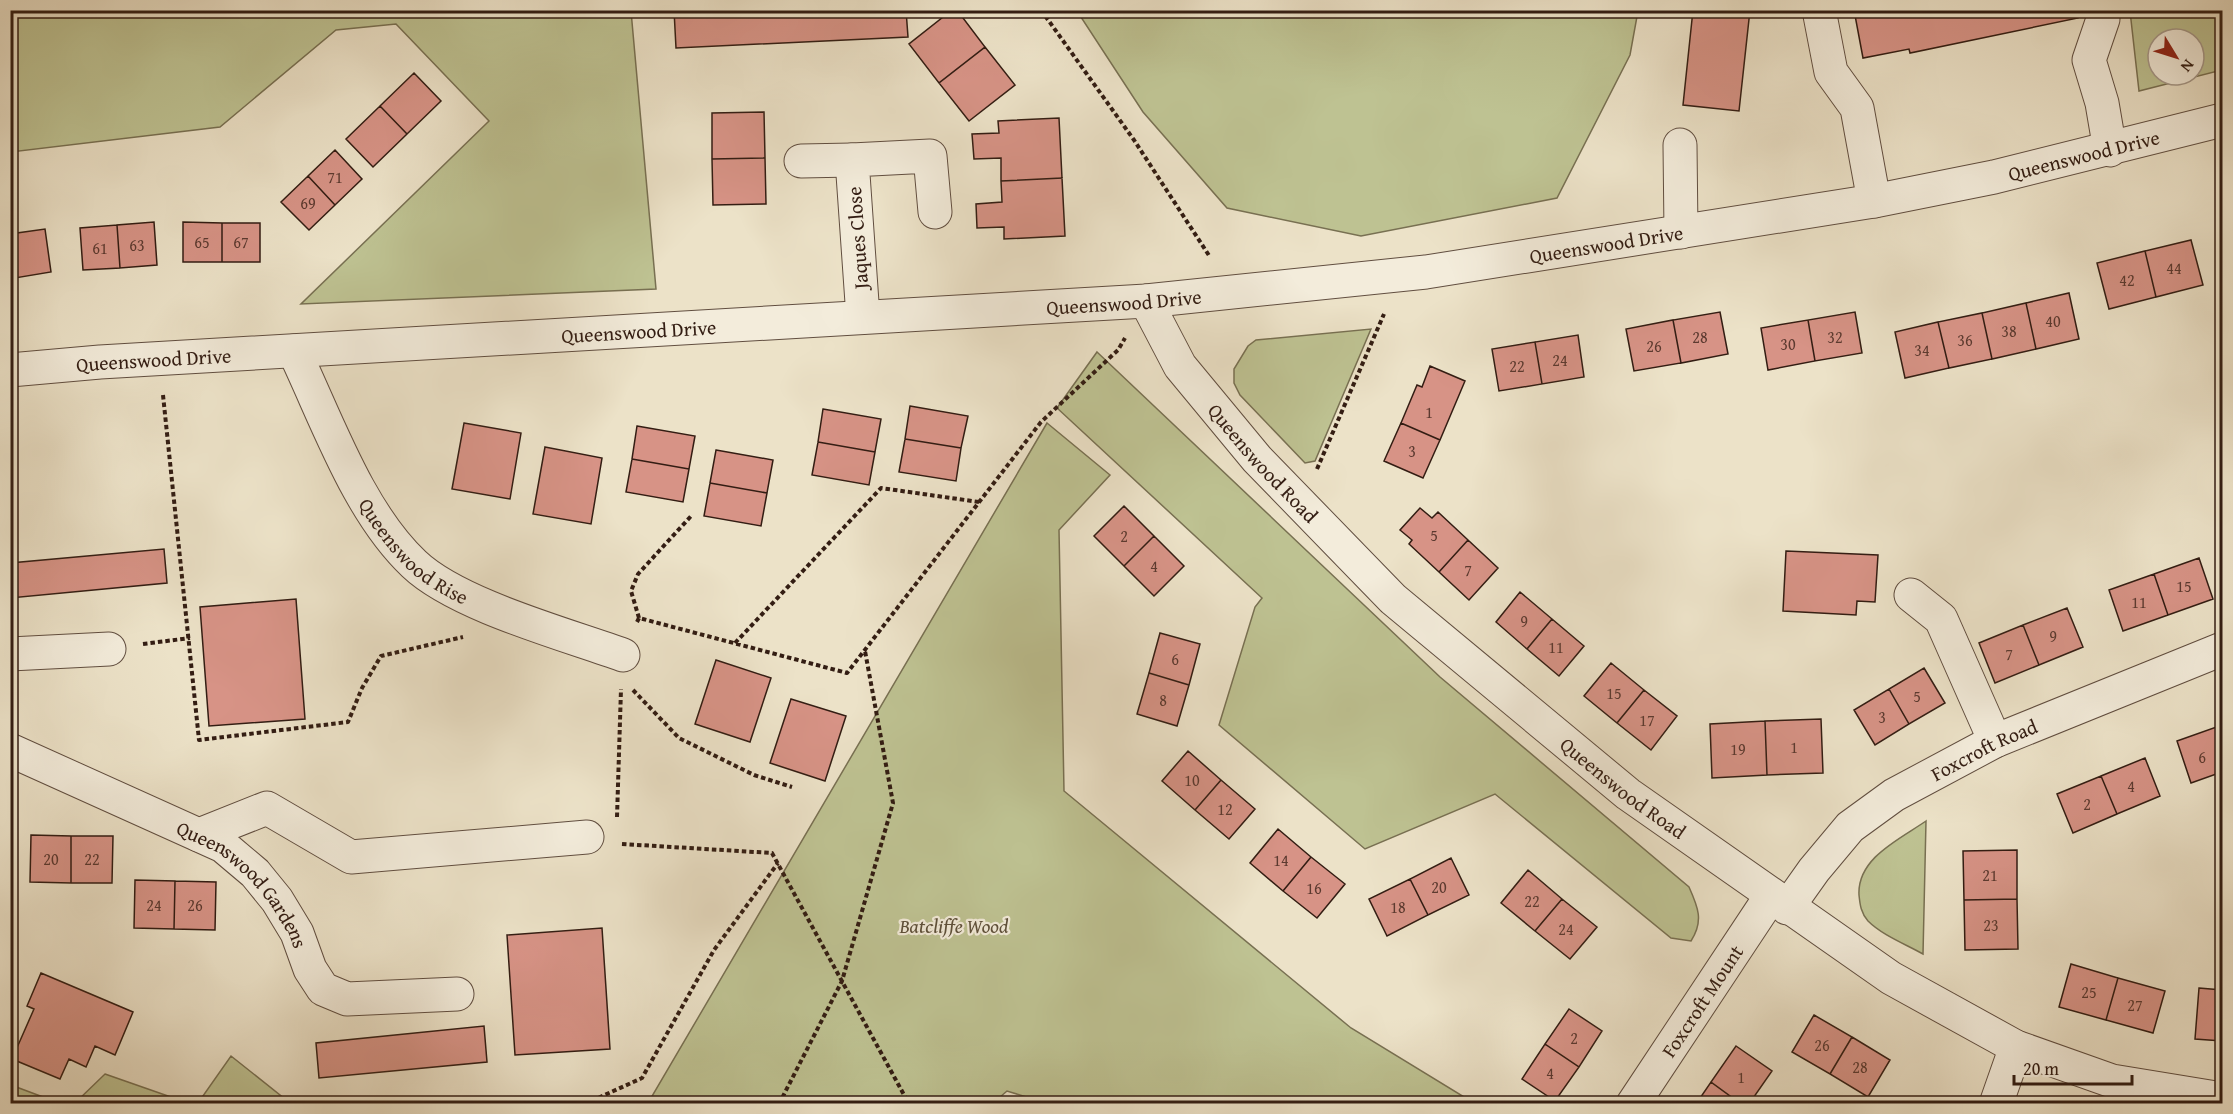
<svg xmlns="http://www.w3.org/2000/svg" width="2233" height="1114" font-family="'Gentium Book Plus',serif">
  <rect width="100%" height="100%" fill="#ece2c8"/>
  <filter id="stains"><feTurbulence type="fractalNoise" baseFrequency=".00333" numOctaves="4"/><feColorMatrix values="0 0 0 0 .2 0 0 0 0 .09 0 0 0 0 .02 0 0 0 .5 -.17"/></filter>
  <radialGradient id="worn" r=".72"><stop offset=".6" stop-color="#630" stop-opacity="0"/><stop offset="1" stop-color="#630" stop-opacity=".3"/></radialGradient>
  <path fill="#bec292" stroke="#787052" stroke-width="1.5" fill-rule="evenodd" d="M10 11H631L656 289 301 304 489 121 396 24 336 30 220 127 11 152Z
    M1077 11H1638L1630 55 1557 198 1361 236 1227 208 1143 112Z
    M2130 11H2222V70L2139 91ZM2158 39H2194V75H2158Z
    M1371 329 1315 461 1305 463 1240 395 1234 383V369L1248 346 1256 340Z
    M1097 352 1440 677 1689 887C1698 907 1704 921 1691 941L1671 938 1495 794 1365 849 1219 725 1255 607 1262 598 1057 408Z
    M1047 423 1110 475 1059 530 1064 791 1351 1028 1474 1103 1049 1104 1007 1091 992 1104 648 1103Z
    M1926 821 1923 954C1905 944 1882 935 1868 921 1861 913 1860 905 1859 895 1857 858 1900 839 1926 821Z
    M231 1056 290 1103H198Z
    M105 1074 188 1103H75Z
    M11 1085 59 1103H11Z"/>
  <path fill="#d79386" stroke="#331d13" stroke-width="1.5" d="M674 10H906L908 37 676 48Z
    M952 10H957L985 47 939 83 909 44Z
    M1693 10H1750L1739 111 1683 105Z
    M1854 10H2077L2078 18 1910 53 1909 49 1863 58Z
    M985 47 1015 85 969 121 939 83Z
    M414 73 441 101 407 134 380 106Z
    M380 106 407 134 373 167 346 139Z
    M764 112 765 158 712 159V113Z
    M1059 118 1062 178 1001 181V158L974 159 972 134 999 133 998 121Z
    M335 150 362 179 335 205 308 176Z
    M765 158 766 204 713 205 712 159Z
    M308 176 335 205 309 230 281 202Z
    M1062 178 1065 236 1004 239V227L977 228 976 204 1002 202 1001 181Z
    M154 222 157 265 120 268 117 225Z
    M183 222 222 223V262H183Z
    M222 223H260V262H222Z
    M117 225 120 268 83 270 80 228Z
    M45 229 51 272 15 278 10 234Z
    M2191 240 2203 285 2156 297 2145 251Z
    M2145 251 2156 297 2109 309 2097 263Z
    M2069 293 2079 339 2036 349 2026 303Z
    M2026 303 2036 349 1992 359 1982 313Z
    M1720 312 1728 354 1681 363 1673 320Z
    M1855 312 1862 353 1815 361 1808 320Z
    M1982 313 1992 359 1949 368 1938 322Z
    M1673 320 1681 363 1634 371 1626 329Z
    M1808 320 1815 361 1768 370 1761 328Z
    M1938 322 1949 368 1905 378 1895 332Z
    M1578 335 1584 377 1542 384 1535 342Z
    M1535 342 1542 384 1499 391 1492 349Z
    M1430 366 1465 381 1440 440 1401 423 1417 385 1422 387Z
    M910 406 968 416 961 448 905 439Z
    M823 409 881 419 875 452 818 442Z
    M464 423 521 433 510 499 452 489Z
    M1401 423 1440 440 1423 478 1384 461Z
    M637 426 695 436 689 469 632 459Z
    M905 439 961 448 956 481 899 472Z
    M818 442 875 452 869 485 812 475Z
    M545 447 602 458 591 524 533 514Z
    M716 450 773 460 767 493 710 483Z
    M632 459 689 469 683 502 626 492Z
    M710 483 767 493 761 526 704 516Z
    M1124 506 1154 536 1124 566 1094 536Z
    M1420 508 1432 518 1438 512 1468 540 1439 572 1409 544 1412 540 1400 530Z
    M1154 536 1184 566 1154 596 1124 566Z
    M1468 540 1498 568 1469 600 1439 572Z
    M164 549 167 583 10 598V563Z
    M1786 551 1878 555 1875 602 1857 601 1856 615 1783 611Z
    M2199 558 2213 599 2168 615 2154 574Z
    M2154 574 2168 615 2123 631 2109 590Z
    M1520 592 1552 619 1527 649 1496 622Z
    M296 599 305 719 209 726 200 607Z
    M2067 608 2083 647 2039 665 2023 625Z
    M1552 619 1584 646 1559 676 1527 649Z
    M2023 625 2039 665 1995 683 1979 643Z
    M1160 633 1200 644 1189 685 1149 673Z
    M716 660 771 678 750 742 695 724Z
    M1611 663 1644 690 1617 723 1584 696Z
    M1924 668 1945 703 1909 724 1889 689Z
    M1149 673 1189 685 1177 726 1137 714Z
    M1889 689 1909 724 1875 745 1854 710Z
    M1644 690 1677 716 1651 750 1617 723Z
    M791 699 846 716 825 781 770 763Z
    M1821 719 1823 773 1767 775 1765 721Z
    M1765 721 1767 775 1712 778 1710 724Z
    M2222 725V772L2191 783 2177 741Z
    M1188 751 1221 780 1195 810 1162 781Z
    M2145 758 2160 796 2117 814 2101 776Z
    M2101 776 2117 814 2073 833 2057 794Z
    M1221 780 1255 809 1229 839 1195 810Z
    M1278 829 1311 857 1283 891 1250 863Z
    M31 835 71 836V883L30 882Z
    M71 836H113L112 883H71Z
    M2017 850V899L1964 900 1963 851Z
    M1311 857 1345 884 1317 918 1283 891Z
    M1451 858 1469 895 1428 915 1410 879Z
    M1528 870 1562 899 1535 931 1501 903Z
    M1410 879 1428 915 1387 936 1369 899Z
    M135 880 175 881 174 929 134 928Z
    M175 881 216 882 215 930 174 929Z
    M1562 899 1597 927 1570 959 1535 931Z
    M2017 899 2018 949 1965 950 1964 900Z
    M602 928 610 1049 515 1055 507 935Z
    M2071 964 2118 978 2106 1020 2059 1007Z
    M41 973 133 1012 115 1055 95 1046 86 1067 69 1059 60 1079 12 1059 34 1009 27 1006Z
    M2118 978 2165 991 2153 1033 2106 1020Z
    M2199 988 2222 990V1041L2195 1039Z
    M1569 1009 1602 1031 1579 1067 1545 1044Z
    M1814 1015 1852 1037 1830 1074 1792 1052Z
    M484 1026 487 1062 319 1078 316 1043Z
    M1852 1037 1890 1060 1868 1097 1830 1074Z
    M1545 1044 1579 1067 1555 1101 1522 1079Z
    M1736 1046 1772 1071 1749 1104H1741L1711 1082Z
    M1711 1082 1741 1104H1696Z"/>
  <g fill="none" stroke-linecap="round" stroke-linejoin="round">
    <g stroke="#614e40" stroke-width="35">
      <g id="minor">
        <path d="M1819 10 1831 72 1857 108 1874 201"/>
        <path d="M2101 10 2103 19 2089 60 2102 103 2110 150"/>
        <path d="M1680 145 1681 232"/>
        <path d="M801 161 852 160"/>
        <path id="s1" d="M1146 301 1180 366 1257 459 1393 599 1628 794 1891 978 2016 1047 2112 1081 2222 1099"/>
        <path d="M863 317 852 160 930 156 935 212"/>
        <path id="s2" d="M294 351C327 420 358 511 414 564 457 605 565 634 623 655"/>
        <path id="s3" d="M10 370 100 362 1146 301 1426 272 1874 201 1994 177 2222 120"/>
        <path d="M1911 595 1941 619 1995 741"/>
        <path d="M10 654 109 649"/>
        <path id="s4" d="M10 750 223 846 255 873 277 900 297 933 310 969 323 989 347 999 457 994"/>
        <path d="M199 835 267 808 351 857 587 837"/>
        <path id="s5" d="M1787 908 1814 870 1850 827 1894 795 1995 741 2222 649"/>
        <path id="s6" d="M1633 1104 1771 896"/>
        <path d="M1996 1104 2016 1047"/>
      </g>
    </g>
    <path stroke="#331d13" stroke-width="4" stroke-dasharray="4.5 3" stroke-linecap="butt" d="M1041 10 1134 140 1210 257
      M163 395 199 740 348 722 362 688 381 656 463 637
      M1317 469 1384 314
      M639 618 631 591 638 574 692 515
      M637 622 639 618 847 673 1041 422 1118 350 1125 338
      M735 643 881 488 979 502
      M143 644 190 638
      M633 690 679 738 754 775 792 787
      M617 817 621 689
      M622 844 772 853 909 1104
      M585 1104 642 1078 714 950 778 863
      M779 1104 842 981 893 803 865 651"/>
    <use href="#minor" stroke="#f3ecdb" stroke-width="33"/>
  </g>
  <g text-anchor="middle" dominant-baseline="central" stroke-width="4.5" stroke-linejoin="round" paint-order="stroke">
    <g font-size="16" fill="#5c3a30">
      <text x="335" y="177">71</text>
      <text x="308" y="203">69</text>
      <text x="202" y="242">65</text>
      <text x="241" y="242">67</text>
      <text x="137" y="245">63</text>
      <text x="100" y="248">61</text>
      <text x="2174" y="268">44</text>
      <text x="2127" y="280">42</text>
      <text x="2053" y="321">40</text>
      <text x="2009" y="331">38</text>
      <text x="1700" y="337">28</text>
      <text x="1835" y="337">32</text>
      <text x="1965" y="340">36</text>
      <text x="1788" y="344">30</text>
      <text x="1654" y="346">26</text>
      <text x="1922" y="350">34</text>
      <text x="1560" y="360">24</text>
      <text x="1517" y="366">22</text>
      <text x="1429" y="412">1</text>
      <text x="1412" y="451">3</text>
      <text x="1434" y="535">5</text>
      <text x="1124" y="536">2</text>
      <text x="1154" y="566">4</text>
      <text x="1468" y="570">7</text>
      <text x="2184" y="586">15</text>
      <text x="2139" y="602">11</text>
      <text x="1524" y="621">9</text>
      <text x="2053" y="636">9</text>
      <text x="1556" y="647">11</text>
      <text x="2009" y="654">7</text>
      <text x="1175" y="659">6</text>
      <text x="1614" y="693">15</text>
      <text x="1917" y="696">5</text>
      <text x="1163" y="700">8</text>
      <text x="1882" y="717">3</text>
      <text x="1647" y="720">17</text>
      <text x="1794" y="747">1</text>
      <text x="1738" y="749">19</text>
      <text x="2202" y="757">6</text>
      <text x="1192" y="780">10</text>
      <text x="2131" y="786">4</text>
      <text x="2087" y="804">2</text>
      <text x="1225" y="809">12</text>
      <text x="51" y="859">20</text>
      <text x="92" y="859">22</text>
      <text x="1281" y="860">14</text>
      <text x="1990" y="875">21</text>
      <text x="1439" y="887">20</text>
      <text x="1314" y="888">16</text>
      <text x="1532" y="901">22</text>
      <text x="154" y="905">24</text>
      <text x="195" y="905">26</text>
      <text x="1398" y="907">18</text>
      <text x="1991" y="925">23</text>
      <text x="1566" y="929">24</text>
      <text x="2089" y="992">25</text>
      <text x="2135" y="1005">27</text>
      <text x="1574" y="1038">2</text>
      <text x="1822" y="1045">26</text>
      <text x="1860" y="1067">28</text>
      <text x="1550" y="1073">4</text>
      <text x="1741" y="1077">1</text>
    </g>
    <g font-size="20" fill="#331d13" stroke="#f3ecdb">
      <text stroke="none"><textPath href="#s3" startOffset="2088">Queenswood Drive</textPath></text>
      <text transform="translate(857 238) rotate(-94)">Jaques Close</text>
      <text stroke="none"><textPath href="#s3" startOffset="1602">Queenswood Drive</textPath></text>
      <text stroke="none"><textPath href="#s3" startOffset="1116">Queenswood Drive</textPath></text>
      <text stroke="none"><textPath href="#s3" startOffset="630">Queenswood Drive</textPath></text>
      <text stroke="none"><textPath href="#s3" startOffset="144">Queenswood Drive</textPath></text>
      <text stroke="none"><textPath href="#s1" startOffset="201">Queenswood Road</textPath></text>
      <text stroke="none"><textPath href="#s2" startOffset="237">Queenswood Rise</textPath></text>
      <text stroke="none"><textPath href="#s5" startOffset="258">Foxcroft Road</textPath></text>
      <text stroke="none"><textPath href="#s1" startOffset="687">Queenswood Road</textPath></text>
      <text stroke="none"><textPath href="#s4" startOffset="274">Queenswood Gardens</textPath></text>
      <text stroke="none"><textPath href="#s6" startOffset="124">Foxcroft Mount</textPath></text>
    </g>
    <g font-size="20" font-style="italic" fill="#5d4f39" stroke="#f3ecdb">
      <text x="954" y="925">Batcliffe Wood</text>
    </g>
  </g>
  <rect width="2233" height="1114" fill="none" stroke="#ece2c8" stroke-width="36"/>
  <rect x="12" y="12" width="2209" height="1090" fill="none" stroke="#331d13" stroke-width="3"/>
  <rect x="18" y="18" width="2197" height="1078" fill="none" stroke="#331d13" stroke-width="1.5"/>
  <g transform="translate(2176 57) rotate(128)"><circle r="28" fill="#f3ecdb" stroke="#a6998b" stroke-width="1.5"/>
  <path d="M0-4.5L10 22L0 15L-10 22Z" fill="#8f2418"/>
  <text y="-9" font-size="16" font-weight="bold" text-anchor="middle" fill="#331d13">N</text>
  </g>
  <path d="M2014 1075v9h118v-9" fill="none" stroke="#331d13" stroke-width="3"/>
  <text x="2023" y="1075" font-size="18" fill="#331d13" stroke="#f3ecdb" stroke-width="4.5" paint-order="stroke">20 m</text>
  <rect width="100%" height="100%" filter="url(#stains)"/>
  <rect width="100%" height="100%" fill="url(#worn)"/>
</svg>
